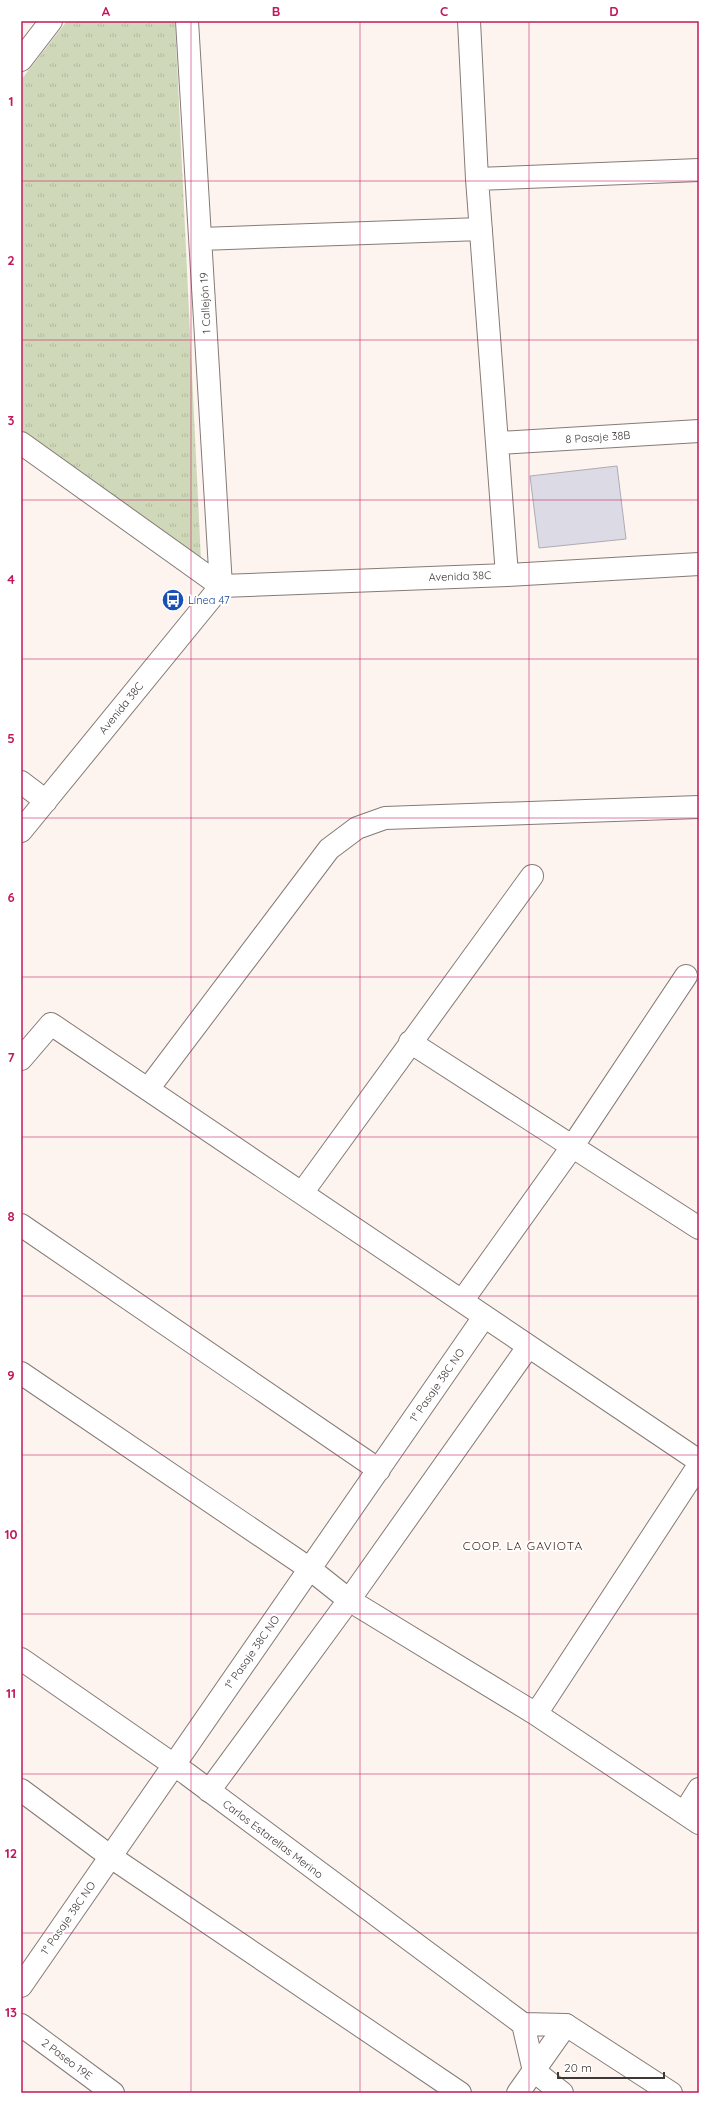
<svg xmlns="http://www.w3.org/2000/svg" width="720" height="2114" font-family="Quicksand,sans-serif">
  <defs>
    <pattern id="park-tufts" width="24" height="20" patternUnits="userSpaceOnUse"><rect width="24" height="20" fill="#cfd8b9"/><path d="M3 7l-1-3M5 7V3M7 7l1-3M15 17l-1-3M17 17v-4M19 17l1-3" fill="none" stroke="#b3baa0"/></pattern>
  </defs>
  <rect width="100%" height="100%" fill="#fdf4f0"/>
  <path fill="url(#park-tufts)" d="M67 21H175L201 561 21 430V80Z"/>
  <path fill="#dcdae4" stroke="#adabb5" d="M617 466 626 539 539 548 530 476Z"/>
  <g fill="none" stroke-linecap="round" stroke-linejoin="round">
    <g stroke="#857a76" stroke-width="24">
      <path id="minor" d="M469 21 477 179 507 575
        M21 60 51 21
        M477 179 699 170
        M201 239 481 229
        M21 443 221 586 507 575 699 564
        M498 443 699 431
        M21 782 46 801
        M21 831 221 586 187 21
        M410 1042 699 1228
        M21 1059 51 1024 699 1461
        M148 1089 329 849 357 828 385 818 699 807
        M302 1193 532 876
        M21 1225 379 1470
        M462 1301 572 1147 686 976
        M21 1373 310 1569 349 1600 536 1714 699 1823
        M536 1714 699 1465
        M21 1790 111 1857 460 2093
        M209 1791 349 1600 528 1347
        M684 1813 699 1789
        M21 1986 484 1317
        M21 2025 113 2093
        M518 2093 566 2025"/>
    </g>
    <g stroke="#857a76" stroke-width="24">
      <path id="tertiary" d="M21 1659 187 1774 523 2024 566 2025 671 2093
        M523 2024 534 2071 562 2093"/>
    </g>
    <use href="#minor" stroke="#fff" stroke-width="22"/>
    <use href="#tertiary" stroke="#fff" stroke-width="22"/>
  </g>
  <path fill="none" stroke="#c2185b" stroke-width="1" stroke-opacity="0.55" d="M191 21V2093M360 21V2093M529 21V2093M21 181H699M21 340H699M21 500H699M21 659H699M21 818H699M21 977H699M21 1137H699M21 1296H699M21 1455H699M21 1614H699M21 1774H699M21 1933H699"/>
  <defs>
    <g id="bus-disc" transform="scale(1.15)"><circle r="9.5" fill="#1a4fb4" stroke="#fff"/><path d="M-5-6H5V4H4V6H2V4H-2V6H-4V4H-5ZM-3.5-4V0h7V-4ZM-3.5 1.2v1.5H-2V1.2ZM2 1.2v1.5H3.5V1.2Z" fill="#fff"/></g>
  </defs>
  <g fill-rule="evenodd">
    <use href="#bus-disc" x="173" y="600"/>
  </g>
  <g text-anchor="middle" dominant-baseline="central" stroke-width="4" stroke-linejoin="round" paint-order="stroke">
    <g font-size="11" fill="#3d3836" stroke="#fff">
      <text transform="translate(205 303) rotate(-93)">1 Callejón 19</text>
      <text transform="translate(598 437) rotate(-4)">8 Pasaje 38B</text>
      <text transform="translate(460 576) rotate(-2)">Avenida 38C</text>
      <text transform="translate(121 708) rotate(-51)">Avenida 38C</text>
      <text transform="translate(437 1385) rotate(-55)">1° Pasaje 38C NO</text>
      <text transform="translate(252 1652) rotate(-55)">1° Pasaje 38C NO</text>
      <text transform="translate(273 1839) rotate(37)">Carlos Estarellas Merino</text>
      <text transform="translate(68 1918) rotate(-55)">1° Pasaje 38C NO</text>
      <text transform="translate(67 2059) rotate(37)">2 Paseo 19E</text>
    </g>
    <g font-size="11" fill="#164399" stroke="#fff" text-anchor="start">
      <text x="188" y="600">Línea 47</text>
    </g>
    <g font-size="12" letter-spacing="1" fill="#401f0b" stroke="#fff">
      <text x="523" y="1545">COOP. LA GAVIOTA</text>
    </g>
  </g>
  <rect width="720" height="2114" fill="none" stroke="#ffffff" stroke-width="44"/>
  <path d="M558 2072v6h106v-6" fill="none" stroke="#3d3836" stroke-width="2"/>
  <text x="564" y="2072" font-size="12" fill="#3d3836" stroke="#ffffff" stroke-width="3" paint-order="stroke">20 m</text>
  <rect x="22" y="22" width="676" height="2070" fill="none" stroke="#c2185b" stroke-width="1.5"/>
  <g font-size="13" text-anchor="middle" font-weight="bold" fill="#c2185b">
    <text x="106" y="16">A</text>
    <text x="276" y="16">B</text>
    <text x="444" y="16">C</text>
    <text x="614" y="16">D</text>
    <text x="11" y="106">1</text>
    <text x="11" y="265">2</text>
    <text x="11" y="425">3</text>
    <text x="11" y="584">4</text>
    <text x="11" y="743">5</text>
    <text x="11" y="902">6</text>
    <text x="11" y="1062">7</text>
    <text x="11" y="1221">8</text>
    <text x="11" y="1380">9</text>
    <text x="11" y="1539">10</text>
    <text x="11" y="1698">11</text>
    <text x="11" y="1858">12</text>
    <text x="11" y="2017">13</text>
  </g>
</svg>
